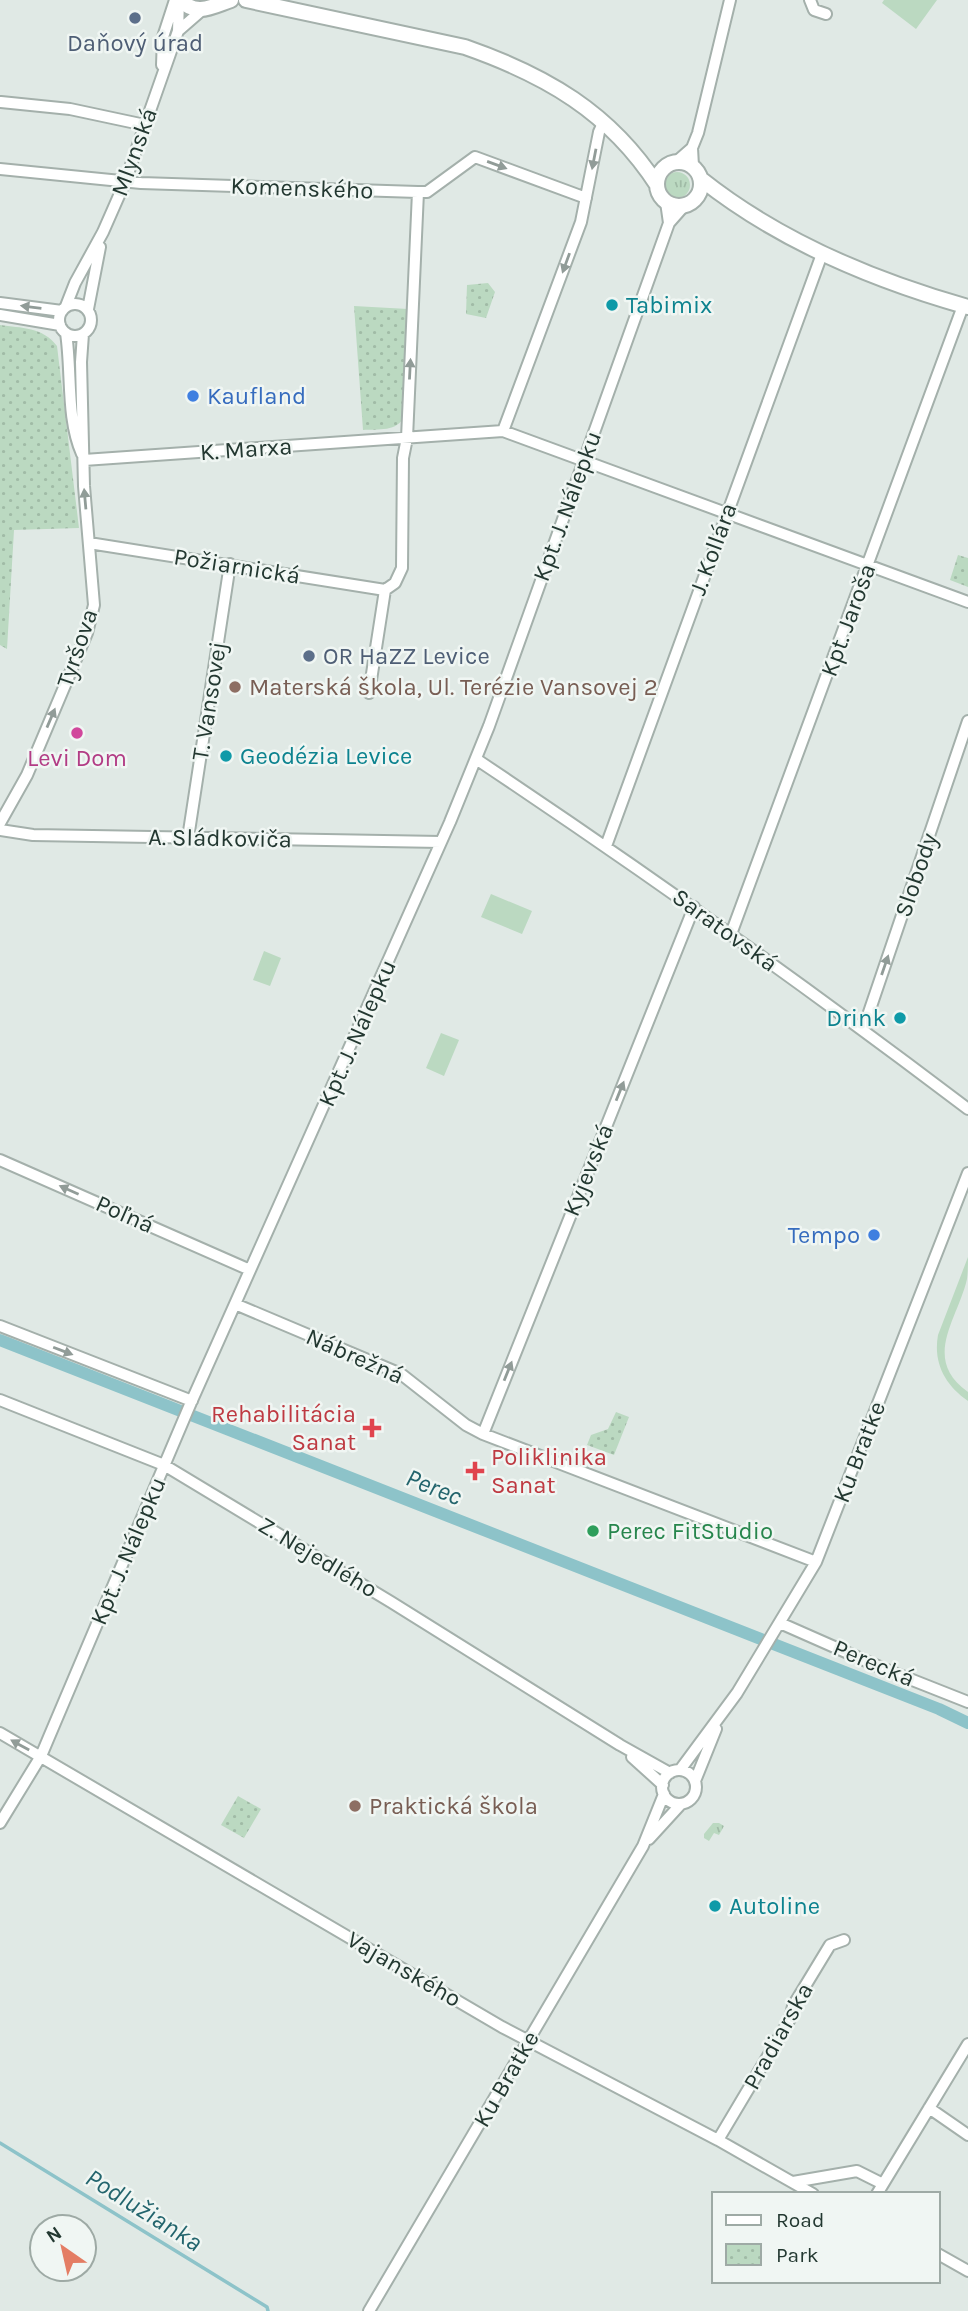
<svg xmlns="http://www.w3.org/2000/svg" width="968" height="2311" font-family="Karla,sans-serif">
  <defs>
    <pattern id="grass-tufts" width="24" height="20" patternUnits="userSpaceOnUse" patternTransform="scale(1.75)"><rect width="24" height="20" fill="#bbd9c1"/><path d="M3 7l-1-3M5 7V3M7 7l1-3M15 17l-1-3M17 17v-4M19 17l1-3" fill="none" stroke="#a0bba6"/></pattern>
    <pattern id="park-dots" width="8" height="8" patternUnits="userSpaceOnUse" patternTransform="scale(1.75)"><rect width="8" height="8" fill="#bbd9c1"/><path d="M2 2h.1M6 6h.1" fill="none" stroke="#a0bba6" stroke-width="1.8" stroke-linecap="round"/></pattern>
  </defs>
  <rect width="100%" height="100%" fill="#e0e9e5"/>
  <path fill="url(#grass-tufts)" d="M664 185a13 13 0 1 1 26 0a13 13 0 1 1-26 0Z
    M713 1823H719L724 1826 719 1835 714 1833 709 1841 704 1838V1834Z"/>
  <path fill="url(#park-dots)" d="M488 283 495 292 486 318 466 314 467 285Z
    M354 306 408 309 404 416C398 432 378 429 363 430Z
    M0 325C21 328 43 327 57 346L79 528 14 530 7 649 0 645Z
    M958 555 968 558V587L950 580Z
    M616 1412 629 1417 614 1455 587 1445 591 1435 608 1429Z
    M238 1796 261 1809 244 1838 221 1825Z"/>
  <path fill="#bbd9c1" d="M884 0H937L916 29 882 3Z
    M491 894 532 911 522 934 481 917Z
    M264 951 281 958 270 986 253 980Z
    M441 1033 459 1040 444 1076 426 1068Z
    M968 1257C968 1264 968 1272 967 1279 958 1319 921 1359 968 1392V1401C945 1385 933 1363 938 1335Z"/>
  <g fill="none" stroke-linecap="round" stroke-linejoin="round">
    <path stroke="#8dc3c9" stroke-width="3.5" d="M0 2143 267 2307 268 2311"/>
    <path stroke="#8dc3c9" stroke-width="12" d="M0 1340 939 1709 968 1723"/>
    <g stroke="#a4b0ab" stroke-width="14">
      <path id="minor" d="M810 0 814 10 826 14
        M178 31 201 11
        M162 65 163 37 175 0
        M1 102 70 109 145 125
        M676 162 692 148
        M693 166 692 148 698 133 730 0
        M0 169 141 183 418 192H427L475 157 586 198
        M666 202 669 223
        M0 303 62 311
        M59 320a16 16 0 1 1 32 0a16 16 0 1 1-32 0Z
        M66 306 75 283 103 232 125 182 178 31 179 0
        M88 309 100 247
        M0 315 60 325
        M66 333C72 373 66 418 82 454
        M503 431 581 222 599 132 604 121
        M84 460 503 431 968 602
        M89 543 385 590
        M369 693 385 590 395 583 402 568 403 458 407 438 418 192
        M476 759C644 871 807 987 968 1109
        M0 823 27 775 87 633 94 605 84 486 81 362 83 334
        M0 830 33 835 441 842
        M188 838 230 564
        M606 846 822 254
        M731 934 963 306
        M863 1030 968 721
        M0 1160 250 1270
        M235 1304 401 1374 466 1425 483 1434 816 1562
        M0 1326 192 1401
        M0 1400 164 1465 391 1602 620 1745 670 1773
        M483 1434 694 907
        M780 1623 882 1668 968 1702
        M0 1733 502 2027 718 2140 813 2194
        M632 1757 663 1785
        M680 1770 737 1693 816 1562 968 1173
        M662 1787a17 17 0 1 1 34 0a17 17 0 1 1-34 0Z
        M695 1781 716 1729
        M0 1823 41 1756 49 1737 189 1407 450 822 489 726 669 223 684 206
        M649 1839 681 1804
        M929 2108 968 2135
        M718 2140 790 2019 793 2006 830 1945 844 1940
        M793 2182 857 2171 883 2184
        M877 2194 968 2044
        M938 2254 968 2271
        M369 2311 643 1846 664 1794"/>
    </g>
    <g stroke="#a4b0ab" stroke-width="18">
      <path id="tertiary" d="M181 0C196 17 213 6 231 0
        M246 0 465 47C545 75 610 112 657 185
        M657 184a22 22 0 1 1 44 0a22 22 0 1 1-44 0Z
        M701 179C779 241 872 280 968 307"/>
    </g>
    <use href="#minor" stroke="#fff" stroke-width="10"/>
    <use href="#tertiary" stroke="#fff" stroke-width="14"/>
  </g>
  <defs><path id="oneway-solid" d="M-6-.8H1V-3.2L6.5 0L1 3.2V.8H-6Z" transform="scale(1.75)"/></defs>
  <g fill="#919c98">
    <use href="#oneway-solid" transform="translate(594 159) rotate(101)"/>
    <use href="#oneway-solid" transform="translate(497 165) rotate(20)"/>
    <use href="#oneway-solid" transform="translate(566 263) rotate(110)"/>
    <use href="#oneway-solid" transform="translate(31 307) rotate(-173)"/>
    <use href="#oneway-solid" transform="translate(410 369) rotate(-87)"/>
    <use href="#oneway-solid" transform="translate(85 499) rotate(-95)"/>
    <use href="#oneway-solid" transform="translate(51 718) rotate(-67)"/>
    <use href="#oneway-solid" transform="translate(885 965) rotate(-71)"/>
    <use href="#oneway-solid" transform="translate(620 1091) rotate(-68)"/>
    <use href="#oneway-solid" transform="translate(69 1190) rotate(-156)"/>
    <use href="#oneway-solid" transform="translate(63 1351) rotate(21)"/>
    <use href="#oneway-solid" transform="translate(508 1371) rotate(-68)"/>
    <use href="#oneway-solid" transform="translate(20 1745) rotate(-151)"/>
  </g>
  <g fill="#5c6f8a" stroke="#f0f6f3" stroke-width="2.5">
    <circle cx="135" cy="18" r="7"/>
    <circle cx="309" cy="656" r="7"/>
  </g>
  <g fill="#0f9aa8" stroke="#f0f6f3" stroke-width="2.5">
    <circle cx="612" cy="305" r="7"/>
    <circle cx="226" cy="756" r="7"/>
    <circle cx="900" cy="1018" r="7"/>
    <circle cx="715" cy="1906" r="7"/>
  </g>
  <g fill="#3f7fe0" stroke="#f0f6f3" stroke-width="2.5">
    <circle cx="193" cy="396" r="7"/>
    <circle cx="874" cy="1235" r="7"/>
  </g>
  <g fill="#8d6e63" stroke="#f0f6f3" stroke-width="2.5">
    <circle cx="235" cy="687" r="7"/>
    <circle cx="355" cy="1806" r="7"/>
  </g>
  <circle fill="#d1479c" stroke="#f0f6f3" stroke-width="2.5" cx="77" cy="733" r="7"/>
  <g fill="#e0444e" stroke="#f0f6f3" stroke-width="2.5">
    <path d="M368.5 1417.5h7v7h7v7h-7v7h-7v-7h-7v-7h7z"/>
    <path d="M471.5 1460.5h7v7h7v7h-7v7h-7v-7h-7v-7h7z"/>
  </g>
  <circle fill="#2e9e5b" stroke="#f0f6f3" stroke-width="2.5" cx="593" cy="1531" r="7"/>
  <g text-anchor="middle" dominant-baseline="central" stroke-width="5" stroke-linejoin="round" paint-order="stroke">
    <g font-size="24" fill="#4e5e75" stroke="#f0f6f3">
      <text x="135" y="43">Daňový úrad</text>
      <text x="323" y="656" text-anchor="start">OR HaZZ Levice</text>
    </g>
    <g font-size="24" fill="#233831" stroke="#f0f6f3">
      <text transform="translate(134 152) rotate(-70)">Mlynská</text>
      <text transform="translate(302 188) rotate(2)">Komenského</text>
      <text transform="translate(246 449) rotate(-4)">K. Marxa</text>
      <text transform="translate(567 506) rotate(-70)">Kpt. J. Nálepku</text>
      <text transform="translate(713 549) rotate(-70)">J. Kollára</text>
      <text transform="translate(237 566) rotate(9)">Požiarnická</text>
      <text transform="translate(848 620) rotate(-70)">Kpt. Jaroša</text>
      <text transform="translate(77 648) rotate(-71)">Tyršova</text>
      <text transform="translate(209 701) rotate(-81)">T. Vansovej</text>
      <text transform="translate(220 838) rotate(1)">A. Sládkoviča</text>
      <text transform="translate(916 875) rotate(-71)">Slobody</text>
      <text transform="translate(725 930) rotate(36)">Saratovská</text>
      <text transform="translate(357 1033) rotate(-66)">Kpt. J. Nálepku</text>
      <text transform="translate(588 1170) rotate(-68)">Kyjevská</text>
      <text transform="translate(125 1214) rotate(24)">Poľná</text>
      <text transform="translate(355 1356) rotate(24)">Nábrežná</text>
      <text transform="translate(859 1452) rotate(-69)">Ku Bratke</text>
      <text transform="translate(128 1551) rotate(-67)">Kpt. J. Nálepku</text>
      <text transform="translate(318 1557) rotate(31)">Z. Nejedlého</text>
      <text transform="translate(874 1663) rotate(23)">Perecká</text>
      <text transform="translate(404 1969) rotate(30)">Vajanského</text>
      <text transform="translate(778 2036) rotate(-61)">Pradiarska</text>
      <text transform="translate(506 2079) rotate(-60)">Ku Bratke</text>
    </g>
    <g font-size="24" fill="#0d838f" stroke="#f0f6f3" text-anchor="start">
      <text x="626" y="305">Tabimix</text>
      <text x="240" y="756">Geodézia Levice</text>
      <text x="886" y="1018" text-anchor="end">Drink</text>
      <text x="729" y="1906">Autoline</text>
    </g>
    <g font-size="24" fill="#366cbe" stroke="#f0f6f3" text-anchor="start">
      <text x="207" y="396">Kaufland</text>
      <text x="860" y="1235" text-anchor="end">Tempo</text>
    </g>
    <g font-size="24" fill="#785e54" stroke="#f0f6f3" text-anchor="start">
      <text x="249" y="687">Materská škola, Ul. Terézie Vansovej 2</text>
      <text x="369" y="1806">Praktická škola</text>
    </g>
    <g font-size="24" fill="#b23c85" stroke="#f0f6f3">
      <text x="77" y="758">Levi Dom</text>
    </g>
    <g font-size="24" fill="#be3a42" stroke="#f0f6f3" text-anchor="end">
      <text x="356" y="1414">Rehabilitácia<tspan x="356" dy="28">Sanat</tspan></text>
      <text x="491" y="1457" text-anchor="start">Poliklinika<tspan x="491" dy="28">Sanat</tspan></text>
    </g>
    <g font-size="24" fill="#27864d" stroke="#f0f6f3" text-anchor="start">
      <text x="607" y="1531">Perec FitStudio</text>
    </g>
    <g font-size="26" font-style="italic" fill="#23656d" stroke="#f0f6f3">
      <text transform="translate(434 1487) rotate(22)">Perec</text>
      <text transform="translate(144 2210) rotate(32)">Podlužianka</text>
    </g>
  </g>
  <rect x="712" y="2192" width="228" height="91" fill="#f0f6f3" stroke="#9eaaa5" stroke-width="2"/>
  <rect x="726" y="2215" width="35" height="10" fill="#ffffff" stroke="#9eaaa5" stroke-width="2"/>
  <text x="776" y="2227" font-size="21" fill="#233831">Road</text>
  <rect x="726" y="2244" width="35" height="21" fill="url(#park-dots)" stroke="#9eaaa5" stroke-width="2"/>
  <text x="776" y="2262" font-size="21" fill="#233831">Park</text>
  <g transform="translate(63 2248) rotate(326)"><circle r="33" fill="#f0f6f3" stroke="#9eaaa5" stroke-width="2"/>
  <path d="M0-5L12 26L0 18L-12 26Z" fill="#e47d64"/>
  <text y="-10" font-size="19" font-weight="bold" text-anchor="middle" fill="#233831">N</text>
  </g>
</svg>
